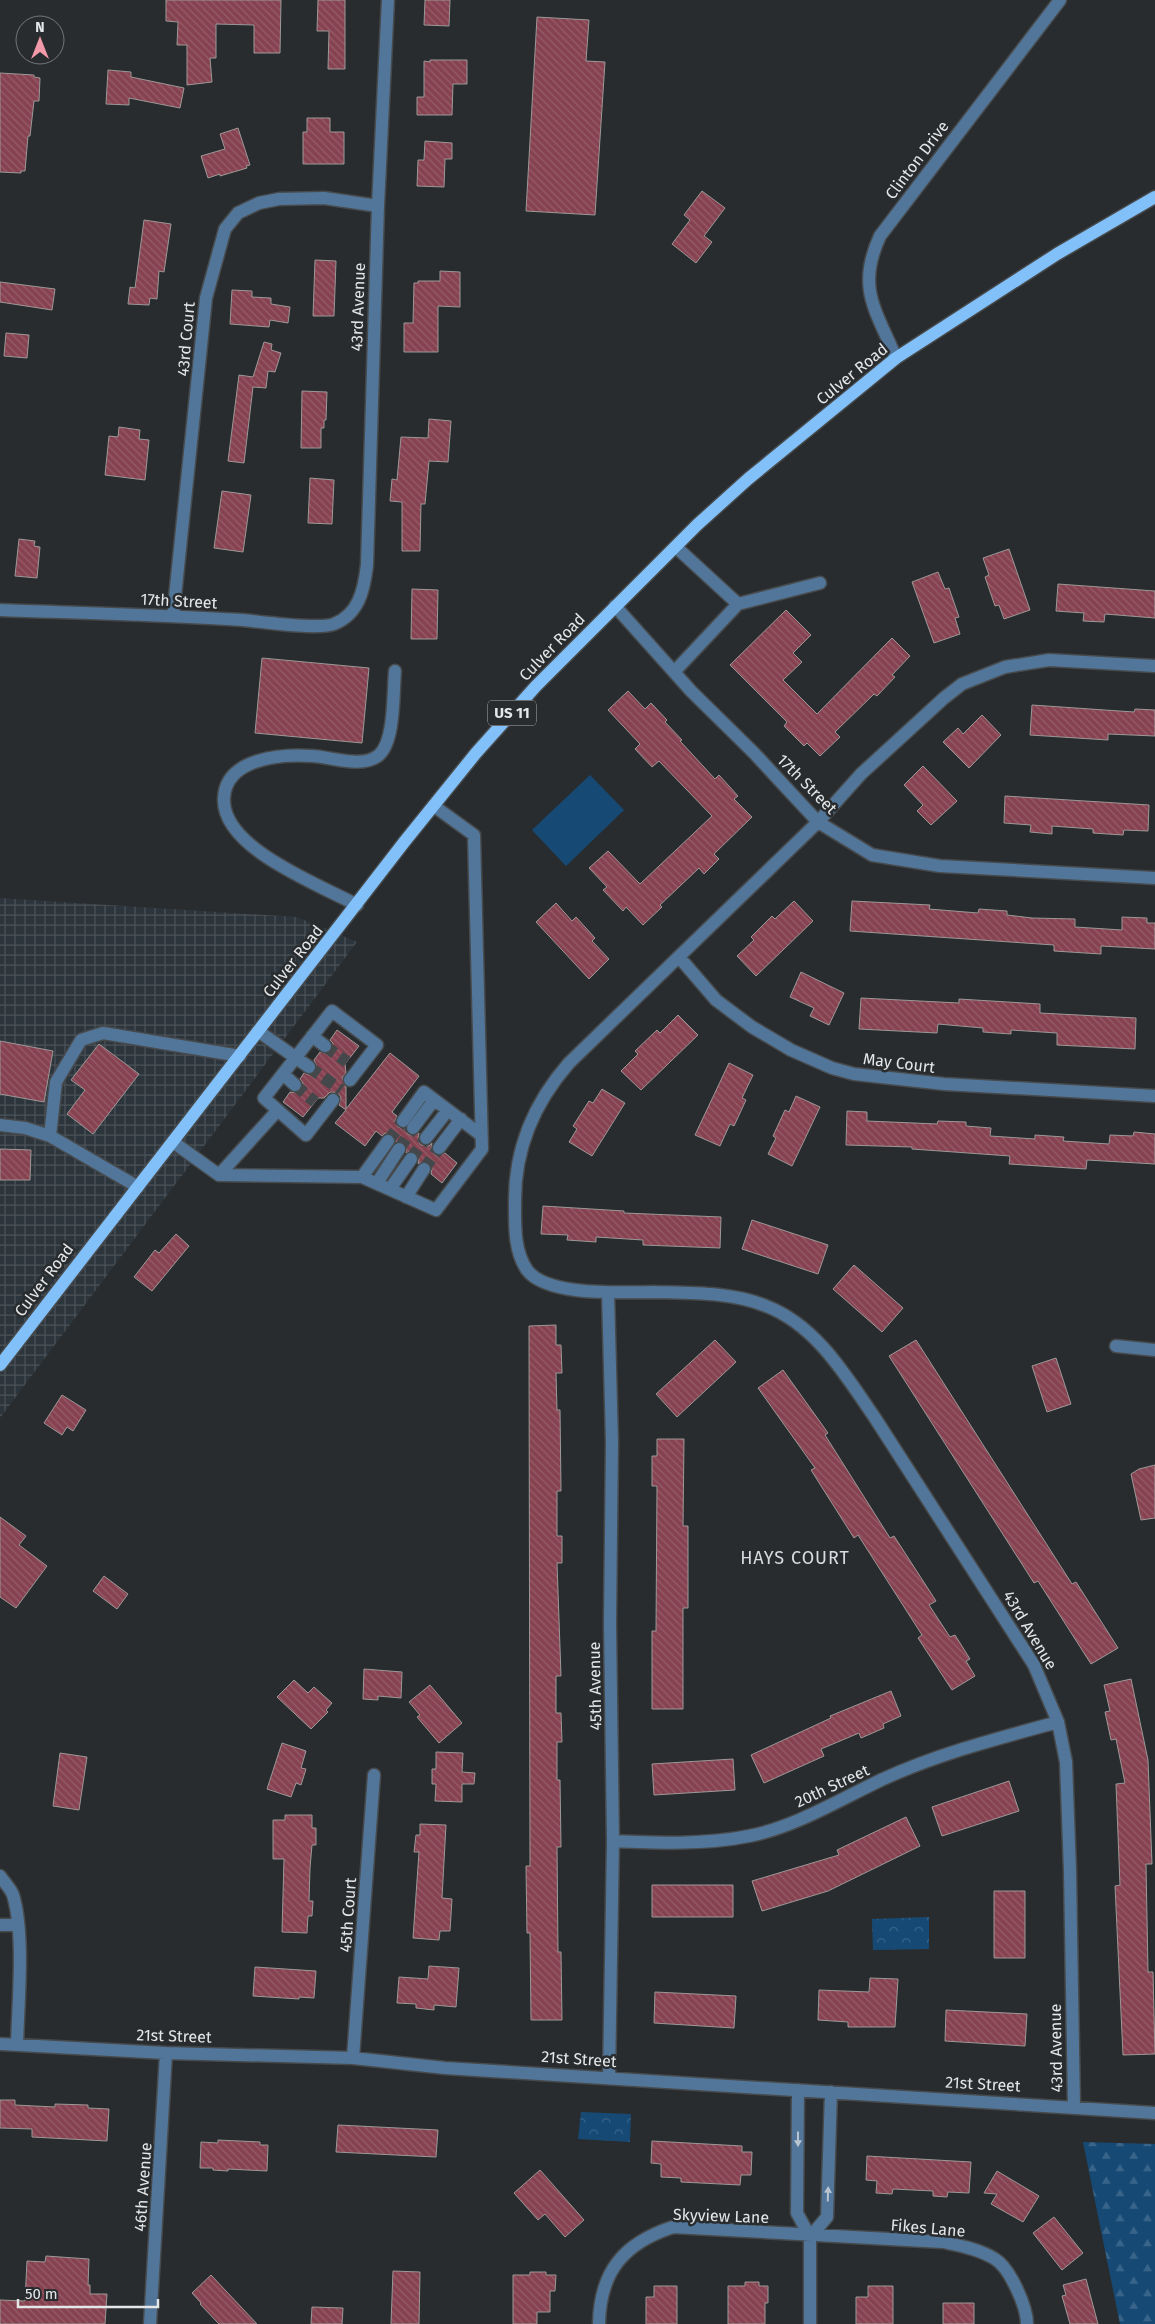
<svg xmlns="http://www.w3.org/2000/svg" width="1155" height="2324" font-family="'Fira Sans',sans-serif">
  <defs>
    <pattern id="industrial-grid" width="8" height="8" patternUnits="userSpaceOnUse" patternTransform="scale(1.25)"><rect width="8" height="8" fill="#2d353c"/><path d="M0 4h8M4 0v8" fill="none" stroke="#4b5258"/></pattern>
    <pattern id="forest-firs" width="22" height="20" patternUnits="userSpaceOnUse" patternTransform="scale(1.25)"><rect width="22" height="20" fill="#164a75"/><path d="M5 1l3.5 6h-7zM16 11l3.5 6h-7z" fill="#386489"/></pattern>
    <pattern id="park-crowns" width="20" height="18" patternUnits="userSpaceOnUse" patternTransform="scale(1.25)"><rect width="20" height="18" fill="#164a75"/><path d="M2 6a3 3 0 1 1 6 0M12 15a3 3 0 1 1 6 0" fill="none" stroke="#386489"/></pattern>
    <pattern id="building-back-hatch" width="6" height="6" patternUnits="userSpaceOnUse" patternTransform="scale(1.25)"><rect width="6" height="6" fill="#864250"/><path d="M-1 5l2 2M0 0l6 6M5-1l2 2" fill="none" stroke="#975d69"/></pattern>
  </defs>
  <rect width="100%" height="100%" fill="#292c2e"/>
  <path fill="url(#industrial-grid)" d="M0 898 297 917 357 942 0 1418Z"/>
  <path fill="#164a75" d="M590 775 624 810 566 866 532 830Z"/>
  <path fill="url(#forest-firs)" d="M1083 2142 1155 2144V2324H1120Z"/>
  <path fill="url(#park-crowns)" d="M929 1917V1949L873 1950 872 1919Z
    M581 2112 631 2114 630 2142 578 2139Z"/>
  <path fill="url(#building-back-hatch)" stroke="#9d9898" d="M166 0H281L280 53H254V25L216 24V58H210L212 82 187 85V45H177L178 22 166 21Z
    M318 0H345V69H328L329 31H317Z
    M425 0H450L449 26 424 25Z
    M537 17 589 20 586 61 605 62 595 215 526 211Z
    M430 60H467V84H453L452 115H417V97H424V61L430 62Z
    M108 70 131 72V77L184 88 180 108 129 98V105L106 104Z
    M0 73 34 75V77L40 78 39 101H34L30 136H28L25 171H21V173L0 172Z
    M307 118H330V132H344V164H303V132H307Z
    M238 128 250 165 246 166 247 168 220 176V174L208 178 201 156 225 149 220 134Z
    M425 141 452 143V159H445L444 187 417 186 418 160H424Z
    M702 191 725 208 704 236 712 242 696 263 672 244 690 220 684 215Z
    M144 220 171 224 164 272 159 271 157 299 150 298 149 305 128 304 130 287 135 288Z
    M315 260 336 261 334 316H313Z
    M440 271 460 272V307L438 306V352H404V323H413L414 283H418V281H440Z
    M0 282 55 289 52 310 0 302Z
    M232 290 252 291V297L271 298V304L290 307 288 323 270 320 269 327 230 324Z
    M6 333 29 335 27 358 4 356Z
    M264 342 272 344 271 350 281 353 275 372 268 371 266 388 253 387 244 463 228 461 239 375 253 377Z
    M302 391 327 392 326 420H324V428H321V448H301Z
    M429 419 451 421 448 462 429 461 425 504H421L420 551H402V502L390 501 392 479 397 480 401 437 428 438Z
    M119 427 140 430 139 439 149 440 145 480 105 475 109 436 118 437Z
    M310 478 334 480 332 524 308 523Z
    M222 491 251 495 243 552 214 548Z
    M19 539 35 541 34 546 40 547 37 578 15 576Z
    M1009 549 1030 610 1004 619 999 605 995 606 985 577 989 575 983 558Z
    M938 572 945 589 949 588 959 617 955 618 960 634 934 643 912 582Z
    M1058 584 1155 591V618L1105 614 1104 622 1083 621 1084 613 1056 611Z
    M412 589 438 590 437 639H411Z
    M786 610 811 635 793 653 802 662 783 680 817 714 892 638 910 656 892 675 895 677 877 696 874 694 835 732 840 737 820 756 807 743 804 746 784 726 787 722 730 665Z
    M262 658 369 668 362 743 255 733Z
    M628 691 645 709 651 703 667 720 665 722 682 740 680 741 715 779 719 775 738 796 734 799 752 817 714 854 719 859 704 874 699 868 660 905 662 907 643 925 626 907 623 911 603 890 607 887 589 868 608 851 640 884 712 816 659 761 652 767 635 749 640 744 608 710Z
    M1032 705 1134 712 1135 709 1155 710V736L1108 734V740L1030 735Z
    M982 715 1001 735 969 768 943 742 958 728 963 734Z
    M923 766 957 801 931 825 917 811 923 805 904 785Z
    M1005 796 1149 805 1148 831 1124 830 1123 835 1093 833V829L1052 826V834L1030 832 1031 825 1004 823Z
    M794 901 813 921 756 976 737 956 754 940 751 937 772 916 775 919Z
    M852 901 930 905 929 909 978 913 979 909 1007 911V915L1032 918 1075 919V927L1122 930V917L1147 918V923H1155V949L1101 946V954L1054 951V945L850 931Z
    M556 903 572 921 576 917 595 938 592 941 609 959 589 979 536 922Z
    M801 972 844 993 829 1025 810 1016 814 1008 790 997Z
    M861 998 959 1003V999L1040 1004V1013L1136 1018 1135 1049 1057 1045V1033L1011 1030V1034L983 1032V1028L938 1024 937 1033 859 1029Z
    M678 1015 698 1035 641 1090 621 1071 638 1054 635 1051 657 1030 660 1033Z
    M337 1030 359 1046 345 1064 346 1073 342 1078 346 1087V1109L390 1053 419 1076 392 1112 397 1116 395 1121 398 1127 405 1129 408 1134 412 1136 419 1133 418 1141 421 1145 429 1146 432 1143 431 1147 434 1154 438 1156 445 1153 457 1163 442 1183 431 1174 432 1169 429 1162 424 1161 418 1164 419 1159 416 1153 411 1151 406 1153V1145L403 1142H396L392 1134 385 1133 382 1136 376 1131 365 1146 335 1123 346 1110 339 1105 341 1097 338 1093 330 1092 324 1098H318L303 1117 283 1102 290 1092 297 1093 301 1090 303 1083 300 1079 304 1073 309 1075 315 1072 317 1067 314 1060 320 1052 328 1054 332 1051 333 1043 330 1040Z
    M0 1041 53 1051 44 1102 0 1094Z
    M99 1044 139 1074 93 1134 67 1114 85 1090 71 1080Z
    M729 1063 753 1075 742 1098 746 1100 734 1126 730 1124 720 1146 695 1135Z
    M602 1089 625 1103 592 1156 569 1142 577 1129 573 1126 589 1101 593 1103Z
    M796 1096 820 1107 792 1166 768 1154 776 1138 773 1136 785 1110 789 1112Z
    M847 1111 867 1112V1121L937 1124 938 1121 966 1122V1126L991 1128 990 1136 1035 1139V1135L1064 1137 1063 1141 1109 1144 1110 1135 1133 1136 1134 1132 1155 1134V1164L1087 1160 1086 1169 1009 1164 1010 1156 912 1149V1147L846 1145Z
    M0 1149 31 1150 30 1180H0Z
    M543 1206 624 1211V1213L721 1217 720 1248 643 1245V1240L596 1237V1242L567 1240 568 1235 541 1234Z
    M752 1220 828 1245 818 1274 742 1249Z
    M176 1234 189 1246 152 1291 134 1277 155 1250 159 1253Z
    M854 1265 903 1308 882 1332 833 1289Z
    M556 1325V1345H561L562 1373H556L557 1410H560L561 1491H557V1536H562V1563H557L561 1676H556V1713H561L562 1742H557V1780H560L561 1847H557L558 1952H561L562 2020H531L530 1933H527L526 1866H530L529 1326Z
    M715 1340 736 1362 677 1417 656 1394Z
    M916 1340 1072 1584 1076 1582 1118 1648 1091 1664 1038 1581 1034 1583 889 1356Z
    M1056 1358 1071 1404 1047 1412 1032 1366Z
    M783 1370 828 1433 825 1435 890 1538 894 1536 936 1601 929 1605 950 1637 955 1635 970 1659 966 1661 975 1676 952 1690 918 1638 922 1635 858 1535 854 1538 811 1470 815 1468 758 1388Z
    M62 1395 86 1410 73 1431 67 1427 62 1435 44 1423Z
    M657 1439H684L683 1526H688V1608H683V1709H652V1631H656L657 1486H652V1456H657Z
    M1155 1465V1518L1141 1520 1131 1474 1139 1469Z
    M0 1517 26 1536 19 1545 47 1566 16 1608 0 1597Z
    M104 1576 128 1594 117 1609 93 1591Z
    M364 1669 402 1672 401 1698 378 1696V1700L363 1699Z
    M1131 1679 1148 1760 1152 1864H1146L1148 1972H1153L1155 2054 1123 2055 1115 1886 1120 1885 1116 1784 1125 1783 1116 1739 1111 1740 1105 1712 1110 1711 1104 1685Z
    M294 1680 308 1693 314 1687 332 1703 326 1710 328 1712 311 1729 277 1697Z
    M430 1685 462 1723 439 1743 417 1717 420 1715 409 1702Z
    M891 1691 901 1716 883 1724 884 1728 861 1738 859 1733 821 1749 824 1756 764 1783 751 1755 831 1718 830 1716Z
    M282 1743 306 1751 301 1768 306 1769 301 1785 296 1783 291 1797 267 1789Z
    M436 1752 463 1753 462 1772 475 1773 474 1784H462V1802L435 1801 436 1784H432V1769H436Z
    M60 1753 87 1757 79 1810 53 1806Z
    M733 1759 735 1790 654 1795 652 1764Z
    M1009 1781 1019 1811 942 1836 932 1807Z
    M285 1815H312V1828H316V1845H312L310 1868 309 1901H313L312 1916H308L307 1933 282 1932 284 1859H273V1820H285Z
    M906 1817 920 1846 828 1891 762 1911 752 1881 839 1855 837 1850Z
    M420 1824 446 1825 442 1898 452 1899 450 1931H440L439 1940 413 1938 419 1852H414L416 1835H420Z
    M652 1885H733V1917H652Z
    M994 1891H1025V1958H994Z
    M429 1966 459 1968 456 2007 434 2005V2010L416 2008V2004L397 2003 399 1977 428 1979Z
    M255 1967 316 1971 314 1998 299 1997V1999L253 1996Z
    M870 1978 898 1979 895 2027H848V2022L818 2020 819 1990 869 1992Z
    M655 1992 736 1996 734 2028 654 2023Z
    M946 2010 1027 2014 1025 2046 945 2041Z
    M0 2100H15V2105L55 2107V2104L88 2105V2108L109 2109 107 2141 32 2137V2129L0 2128Z
    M338 2125 438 2130 436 2157 336 2152Z
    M218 2140 260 2142V2145H268L267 2171 228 2169V2171L213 2170V2168H200L201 2142 218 2143Z
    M652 2141 742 2146V2152H752L751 2175H741L740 2185 681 2182V2178L661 2177V2164L651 2163Z
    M867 2156 971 2162 969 2193 948 2192 947 2197 933 2196V2191L893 2189 892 2194 876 2193 877 2181 866 2180Z
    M540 2170 584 2220 565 2237 545 2214 538 2220 514 2193Z
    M997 2171 1039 2196 1023 2222 991 2204 997 2194 984 2193Z
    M1054 2217 1083 2253 1062 2270 1033 2233Z
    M46 2256 89 2259 88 2285H90V2294H107L105 2324H0V2300L25 2301 27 2261 45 2262Z
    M393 2271 420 2272 419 2324H391Z
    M530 2272H546V2275H556L555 2291H550V2312H537V2324H513V2275H530Z
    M211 2275 257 2324H219L200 2304 201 2303 192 2293Z
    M1086 2279 1098 2324H1070L1062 2296 1066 2295 1063 2285Z
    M745 2282H759V2286H768V2303H765V2324H728V2286H745Z
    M654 2286H677V2324H646V2297H654Z
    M868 2286H893V2324H856V2297H868Z
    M943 2303H974V2324H943Z
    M312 2307 343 2308 342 2324H311Z"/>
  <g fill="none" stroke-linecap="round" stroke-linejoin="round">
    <path stroke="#45484a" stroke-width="12" stroke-dasharray="12 6" stroke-linecap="butt" d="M325 1046 347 1062
      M309 1067 341 1090
      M295 1085 315 1102
      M388 1141 403 1121
      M399 1149 413 1128
      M411 1159 426 1138
      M424 1169 439 1148"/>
    <g stroke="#474a4c" stroke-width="15">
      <path id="minor" d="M896 358C876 310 856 288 880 236L1060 0
        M738 604 820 583
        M615 606 691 691 754 753 818 822 872 855 940 866 1155 878
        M0 610C81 613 162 615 243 620 262 622 318 630 334 624 359 614 364 590 367 565L378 206 388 0
        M173 616 206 298 225 229 238 213 259 203 279 199 324 198 378 206
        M674 672 738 604 676 547
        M357 905C320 885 221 848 224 798 226 758 281 754 312 756 332 757 363 769 379 755 395 741 393 693 395 671
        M679 957 716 1000 752 1027 791 1050 832 1068 854 1074 944 1084 1155 1096
        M258 1031 309 1067
        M312 1036 325 1046
        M283 1074 295 1085
        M333 1100 306 1135 264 1098 332 1011 377 1045 350 1080
        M403 1121 424 1092 481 1135
        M0 1125 25 1128 50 1136
        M413 1128 434 1100
        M426 1138 448 1110
        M173 1142 219 1175 362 1177 436 1210 482 1149 474 835 434 806
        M439 1148 461 1119
        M219 1175 278 1110
        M362 1177 388 1141
        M377 1183 399 1149
        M138 1187 50 1136 56 1082 81 1040 103 1033 240 1056
        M390 1189 411 1159
        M406 1197 424 1169
        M608 1293 612 1442 610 1624 613 1841 609 2078
        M1116 1346 1155 1350
        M613 1841C658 1843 704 1845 749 1836 795 1827 839 1800 881 1780 937 1754 999 1738 1058 1722
        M0 1876C4 1882 11 1889 13 1895 25 1935 18 2003 17 2045
        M0 1925H17
        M0 2044 166 2053 353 2058 445 2068 1155 2113
        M353 2058 374 1775
        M798 2090 797 2213 810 2237V2324
        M1074 2106 1070 1871 1066 1762 1058 1722 1034 1665 875 1418C846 1376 816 1325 766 1306 732 1292 690 1293 654 1292 623 1292 547 1297 527 1270 514 1251 515 1226 515 1204 514 1151 534 1103 569 1063L818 822 861 774 944 698 962 684 1005 667 1049 660 1155 666
        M810 2237 827 2217 831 2092
        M150 2324 166 2053
        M599 2324C600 2271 624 2243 673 2227L943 2242C961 2246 979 2249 995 2259 1010 2268 1027 2307 1027 2324"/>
    </g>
    <g stroke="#474a4c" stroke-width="15">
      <path id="major" d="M0 1365 405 841 476 753 536 686 697 525 748 479 896 358 1057 254 1155 197"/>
    </g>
    <use href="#minor" stroke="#517699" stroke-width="12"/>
    <use href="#major" stroke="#82c0f9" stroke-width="12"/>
  </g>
  <defs><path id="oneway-solid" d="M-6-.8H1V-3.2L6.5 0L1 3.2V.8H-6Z" transform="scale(1.25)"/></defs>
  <g fill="#b9c4d0">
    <use href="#oneway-solid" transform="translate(798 2139) rotate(90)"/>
    <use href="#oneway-solid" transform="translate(828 2194) rotate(-88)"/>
  </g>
  <g text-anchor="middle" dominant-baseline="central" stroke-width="5" stroke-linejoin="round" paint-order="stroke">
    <rect fill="#292c2e" stroke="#adaeb0" stroke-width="1" x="488" y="700.5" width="48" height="25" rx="4"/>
    <g font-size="15" font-weight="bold" fill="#e5e6e8">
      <text x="512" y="713">US 11</text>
    </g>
    <g font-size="16" fill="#e5e6e8" stroke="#292c2e">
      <text transform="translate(917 160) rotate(-53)">Clinton Drive</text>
      <text transform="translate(358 307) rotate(-88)">43rd Avenue</text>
      <text transform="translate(186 339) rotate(-85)">43rd Court</text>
      <text transform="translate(852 374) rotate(-39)">Culver Road</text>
      <text transform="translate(179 601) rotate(3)">17th Street</text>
      <text transform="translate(552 647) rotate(-46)">Culver Road</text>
      <text transform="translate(807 784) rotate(45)">17th Street</text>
      <text transform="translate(293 961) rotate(-52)">Culver Road</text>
      <text transform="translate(899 1063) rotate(7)">May Court</text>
      <text transform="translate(44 1280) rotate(-53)">Culver Road</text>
      <text transform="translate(1030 1630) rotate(59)">43rd Avenue</text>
      <text transform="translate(595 1686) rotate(-91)">45th Avenue</text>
      <text transform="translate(832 1786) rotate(-25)">20th Street</text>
      <text transform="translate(348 1915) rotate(-86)">45th Court</text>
      <text transform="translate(174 2036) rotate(2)">21st Street</text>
      <text transform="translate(1056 2048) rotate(-91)">43rd Avenue</text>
      <text transform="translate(579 2059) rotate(4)">21st Street</text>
      <text transform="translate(983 2084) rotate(3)">21st Street</text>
      <text transform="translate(143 2187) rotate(-86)">46th Avenue</text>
      <text transform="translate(721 2216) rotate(2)">Skyview Lane</text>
      <text transform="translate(928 2228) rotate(5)">Fikes Lane</text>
    </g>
    <g font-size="18" letter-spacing="1" fill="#d8dbdf" stroke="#292c2e">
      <text x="795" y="1558">HAYS COURT</text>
    </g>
  </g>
  <g transform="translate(40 40)"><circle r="24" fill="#292c2e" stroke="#747678"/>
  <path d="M0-4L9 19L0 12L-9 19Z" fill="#f39aaa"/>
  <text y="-8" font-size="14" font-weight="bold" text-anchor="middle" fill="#e5e6e8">N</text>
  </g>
  <path d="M18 2299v8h140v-8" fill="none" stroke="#e5e6e8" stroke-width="2.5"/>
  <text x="25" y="2299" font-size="15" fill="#e5e6e8" stroke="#292c2e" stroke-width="4" paint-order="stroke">50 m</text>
</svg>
